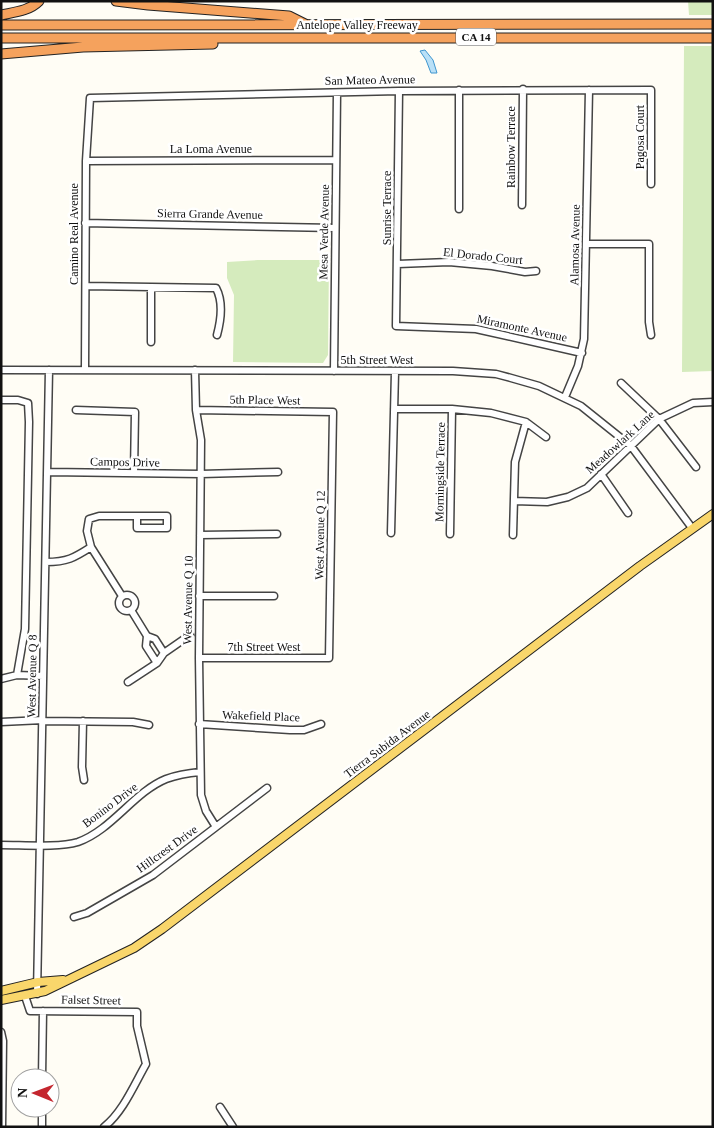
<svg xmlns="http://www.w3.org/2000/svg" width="714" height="1128" font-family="Georgia,serif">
  <rect width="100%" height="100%" fill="#fffdf5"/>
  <path fill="#d5ebbd" d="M688 1H713V15H689Z
    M684 46H713V371L682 372Z
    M258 260H329L328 355 323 363 233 362 234 295 227 278V262Z"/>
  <path fill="#b9e0f7" stroke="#3f96cf" d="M425 50 433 60 437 73H431L426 60 420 51Z"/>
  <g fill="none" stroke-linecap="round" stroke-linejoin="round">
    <g stroke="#444" stroke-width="9">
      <path id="minor" d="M399 91 396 326 476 329 582 353
        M86 161 336 160
        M522 205 523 89
        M459 209V90
        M85 223 335 228
        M587 244H649V322L651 335
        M398 264 449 262 492 266 525 272 536 271
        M86 286 216 288C223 301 221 320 217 335
        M151 342V287
        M1 370 453 371 496 374 511 378 539 386 581 406 631 446 692 528
        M85 370 86 161 90 98 399 91 651 90V184
        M195 370 196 410 201 440 199 658 201 795 206 811 216 827
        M334 371 337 93
        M621 383 659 419 696 467
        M565 397 578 366 584 339 589 90
        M1 400H18L28 403 29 422 25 629 17 675 1 679
        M394 409H452L491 413 526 422 546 437
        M76 410 135 412 134 473
        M196 410 333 412 329 658H199
        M48 472 201 474 278 472
        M601 474 628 513
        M514 501 547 502 568 497 587 488 659 419 693 403 713 402
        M391 533 395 372
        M450 534 452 409
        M200 535 277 534
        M513 535 515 462 526 422
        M46 562C67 562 74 558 91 547
        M119 603a8 8 0 1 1 16 0a8 8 0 1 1-16 0Z
        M122 596 91 547 87 531 89 519 99 516H167V528H137V516
        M199 596H274
        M147 636 146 646 157 663
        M164 653 190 635
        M17 675 43 676
        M128 682 157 663 164 653 155 639 147 636 131 610
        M43 721 133 722 149 725
        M83 721 82 767 84 780
        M1 722 43 720
        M199 724 290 730H304L321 724
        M1 845C24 845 58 848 78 842 112 830 134 792 166 779 177 775 189 773 200 772
        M74 917 87 913 153 875 267 788
        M37 994 49 370
        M25 996 30 1011 137 1012V1026L146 1064C134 1085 123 1112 104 1127
        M1 1032 3 1041 2 1127
        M42 1078 43 1011
        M220 1107 233 1127
        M42 1108V1127"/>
    </g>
    <g stroke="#222" stroke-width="10">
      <path id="major" d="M1 991 38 982 63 980
        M1 1000 45 991 134 948 162 929 640 566 713 514"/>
    </g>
    <g stroke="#222" stroke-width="11">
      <path id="highway" d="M116 1 148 5 289 16 305 24
        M1 15C15 12 29 11 39 1
        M1 25 713 24
        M1 38H713
        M1 54 83 47 213 44"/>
    </g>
    <use href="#minor" stroke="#fff" stroke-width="6"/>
    <use href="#major" stroke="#f9d66b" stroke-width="8"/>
    <use href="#highway" stroke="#f5a25d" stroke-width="9"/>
  </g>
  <g text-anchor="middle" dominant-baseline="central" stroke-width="5" stroke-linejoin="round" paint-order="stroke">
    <rect fill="#fff" stroke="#585858" stroke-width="1" x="456" y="28.5" width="40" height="17" rx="4"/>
    <g font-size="11" font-weight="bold" fill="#111">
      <text x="476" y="37">CA 14</text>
    </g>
    <g font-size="12" fill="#111" stroke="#fff">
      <text x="357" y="25">Antelope Valley Freeway</text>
      <text transform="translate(370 80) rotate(-1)">San Mateo Avenue</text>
      <text transform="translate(640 137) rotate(-90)">Pagosa Court</text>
      <text transform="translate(511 147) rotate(-90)">Rainbow Terrace</text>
      <text x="211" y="149">La Loma Avenue</text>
      <text transform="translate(387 208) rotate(-90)">Sunrise Terrace</text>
      <text transform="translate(210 214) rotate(1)">Sierra Grande Avenue</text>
      <text transform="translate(324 232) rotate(-89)">Mesa Verde Avenue</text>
      <text transform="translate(74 234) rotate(-90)">Camino Real Avenue</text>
      <text transform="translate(575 245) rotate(-89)">Alamosa Avenue</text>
      <text transform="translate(483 256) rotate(6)">El Dorado Court</text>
      <text transform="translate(522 328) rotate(12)">Miramonte Avenue</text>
      <text x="377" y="360">5th Street West</text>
      <text transform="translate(265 400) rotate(1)">5th Place West</text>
      <text transform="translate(620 442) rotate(-42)">Meadowlark Lane</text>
      <text transform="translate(125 462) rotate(1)">Campos Drive</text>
      <text transform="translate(440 472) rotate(-89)">Morningside Terrace</text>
      <text transform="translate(320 535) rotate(-89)">West Avenue Q 12</text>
      <text transform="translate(188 600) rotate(-89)">West Avenue Q 10</text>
      <text x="264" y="647">7th Street West</text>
      <text transform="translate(32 676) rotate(-89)">West Avenue Q 8</text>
      <text transform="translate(261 716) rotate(2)">Wakefield Place</text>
      <text transform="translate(387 744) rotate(-37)">Tierra Subida Avenue</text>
      <text transform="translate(110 805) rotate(-37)">Bonino Drive</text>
      <text transform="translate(167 849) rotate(-36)">Hillcrest Drive</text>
      <text transform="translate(91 1000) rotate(1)">Falset Street</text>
    </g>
  </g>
  <rect width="714" height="1128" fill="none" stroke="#111111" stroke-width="5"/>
  <g transform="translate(35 1093) rotate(271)"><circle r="24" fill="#ffffff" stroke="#a0a0a0"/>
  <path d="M0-4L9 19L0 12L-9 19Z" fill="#c4262e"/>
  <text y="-8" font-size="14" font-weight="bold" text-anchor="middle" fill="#111111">N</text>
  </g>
</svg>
